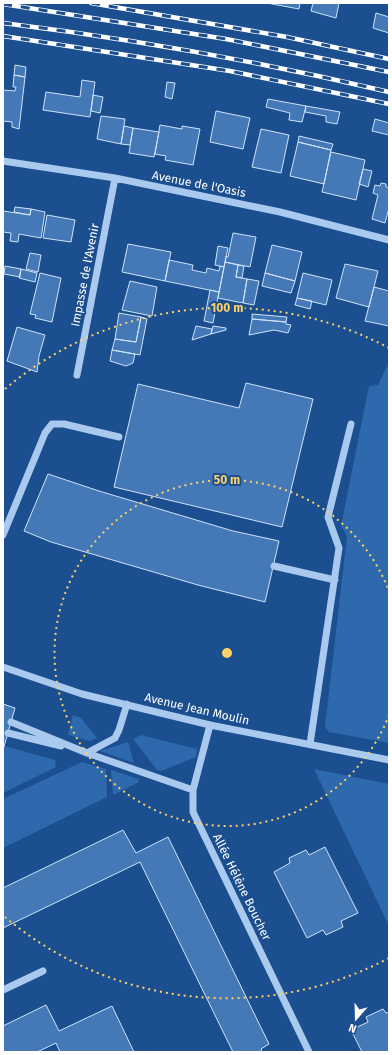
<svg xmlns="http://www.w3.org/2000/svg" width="392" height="1055" font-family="'Fira Sans',sans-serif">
  <rect width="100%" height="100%" fill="#1b4f8f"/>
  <path fill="#2e69ad" d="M389 362V743L329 732 325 727 347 536 341 526 369 386 378 385Z
    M73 715 81 718 97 738 90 741 68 735Z
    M141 735 197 749 196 757 161 771 157 770 133 739Z
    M128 742 134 763 100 751Z
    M4 746 55 760 56 767 3 793Z
    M82 762 106 769 107 797 3 848V799Z
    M314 769 389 784V926Z
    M111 770 139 779V782L113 795Z"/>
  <path fill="#4478b7" stroke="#cfe3fa" d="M267 3H300L299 9Z
    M313 3H339L336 18 311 11Z
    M376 13 389 17V33L373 28Z
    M15 65 26 67 25 77 14 75Z
    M14 75 25 77 19 129 12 127V122L3 121V90L15 91 16 87H13Z
    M82 80 95 82 90 117 43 110 46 92 80 97Z
    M167 82 175 83 172 99 165 97Z
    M93 95 103 97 100 113 91 111Z
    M268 99 306 106 302 122 289 120 290 113 266 107Z
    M306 106 340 112 337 124 326 122V116L305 112Z
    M216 111 250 118 243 149 210 142Z
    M101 116 125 119 121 144 97 139Z
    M375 119 389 123V135L372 131Z
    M160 125 182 129V126L200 129 193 165 165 160 166 156 155 154Z
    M124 126 133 128 130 145 121 144Z
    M133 128 159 132 154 157 129 153Z
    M261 129 289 135 281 173 252 167Z
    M299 136 333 144 331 150 298 142Z
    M298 142 331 150 324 184 290 176Z
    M331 152 365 160 356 200 322 192Z
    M363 169 372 171 368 187 359 184Z
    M381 183 386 184V187L389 188V208L385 223 372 219 378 195 373 193 375 185 380 186Z
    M15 207 31 209 30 215 14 212Z
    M31 209 45 212 41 238 19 234 18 242 10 241 11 233 3 232V211L30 215Z
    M47 215 75 220 71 242 43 238Z
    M233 233 256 237 250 267 225 262 226 256 228 257Z
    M128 244 171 252 165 281 122 272Z
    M272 245 302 252 295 281 265 273Z
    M218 246 228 248 224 267 215 265Z
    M30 253 41 255 38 272 26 269Z
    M169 260 193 265 192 270 206 273 207 268 219 271 220 266 224 267 219 292 165 281Z
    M225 262 238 265 236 277 247 279 243 303 218 298Z
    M345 264 378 271 369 307 336 298Z
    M238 265 244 266 242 278 236 277Z
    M5 266 21 269 20 277 4 274Z
    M21 269 37 273 35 282 19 278Z
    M40 273 61 278 52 322 35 318 36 315 30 314Z
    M265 273 295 281 291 293 262 286Z
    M303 273 332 280 326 305 297 298Z
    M247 279 259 281 254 305 243 303Z
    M130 281 157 287 152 316 122 310Z
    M374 287 389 291V326L365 321Z
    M210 290 219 292 213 323 204 321Z
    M297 298 312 301 310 309 295 305Z
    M119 313 141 317 136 342 115 339Z
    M252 314 287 317 286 322 252 319Z
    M141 317 147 319 140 355 112 350 115 339 136 342Z
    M252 319 286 322V324L291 325 288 333 274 330 249 335Z
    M196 326 212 329 211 334 192 340Z
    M213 326 226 328V330L211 334Z
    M17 327 45 335 39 356 37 372 7 361Z
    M112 350 135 354 133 363 126 366 110 361Z
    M246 383 313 399 282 527 114 487 138 384 239 408Z
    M48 474 99 491 233 531 279 541 265 602 198 585 51 542 24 531Z
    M3 704 15 708 3 750Z
    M123 830 136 853 168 837 269 1044 261 1049 262 1052H233L140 862 3 928V888Z
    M325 847 358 913 341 921 343 927 326 935 323 930 307 938 274 872 290 863 289 858 306 850 309 855Z
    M46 1005 59 1031 112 1006 134 1052H60L56 1043 37 1052H3V1026Z
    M383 1009 386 1013 389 1012V1052H362L351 1030 368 1022 366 1017Z"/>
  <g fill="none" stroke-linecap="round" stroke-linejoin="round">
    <path stroke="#a9c9ee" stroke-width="7" d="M3 161 115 178 280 212 389 240
      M77 375 115 178
      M3 535 45 433 52 424H64L119 437
      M274 566 335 580
      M3 667 82 694 210 725 389 760
      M11 722 87 753 193 790
      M210 725 193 790V812L309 1052
      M8 733 61 746
      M310 744 339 548 328 517 351 424
      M85 752 87 753 115 738 119 730 127 704
      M3 990 43 971"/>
    <g stroke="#fff" stroke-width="4.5">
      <path id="rail" d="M91 3 287 37 389 59
        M3 4 226 39 389 72
        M3 23C133 39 262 62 389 92
        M3 36 230 71 389 104"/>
    </g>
    <use href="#rail" stroke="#1b4f8f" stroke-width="3" stroke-dasharray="9" stroke-linecap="butt"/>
  </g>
  <g fill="none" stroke="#ffd166" stroke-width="2" stroke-dasharray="2 4">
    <path d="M389 715A173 173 0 1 1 389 591"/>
    <path d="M389 958A345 345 0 0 1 5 917M5 389A345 345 0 0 1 389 348"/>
  </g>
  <g text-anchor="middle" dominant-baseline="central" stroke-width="4" stroke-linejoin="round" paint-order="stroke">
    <g font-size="12" fill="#fff" stroke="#1b4f8f">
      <text transform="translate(199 184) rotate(11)">Avenue de l'Oasis</text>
      <text transform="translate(85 275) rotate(-79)">Impasse de l'Avenir</text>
      <text transform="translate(197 709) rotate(13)">Avenue Jean Moulin</text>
      <text transform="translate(242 887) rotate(64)">Allée Hélène Boucher</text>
    </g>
  </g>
  <circle cx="227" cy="653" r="6" fill="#ffd166" stroke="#1b4f8f" stroke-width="2"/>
  <g font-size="12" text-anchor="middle" font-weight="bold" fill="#ffd166" stroke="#1b4f8f" stroke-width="4" stroke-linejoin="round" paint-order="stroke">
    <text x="227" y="312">100 m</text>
    <text x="227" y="484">50 m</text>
  </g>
  <rect width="392" height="1055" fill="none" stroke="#ffffff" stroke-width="8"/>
  <g transform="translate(356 1019) rotate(200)" stroke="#1b4f8f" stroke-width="3" paint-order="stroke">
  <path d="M0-3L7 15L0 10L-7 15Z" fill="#ffffff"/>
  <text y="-6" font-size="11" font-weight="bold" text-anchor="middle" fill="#ffffff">N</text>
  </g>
</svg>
